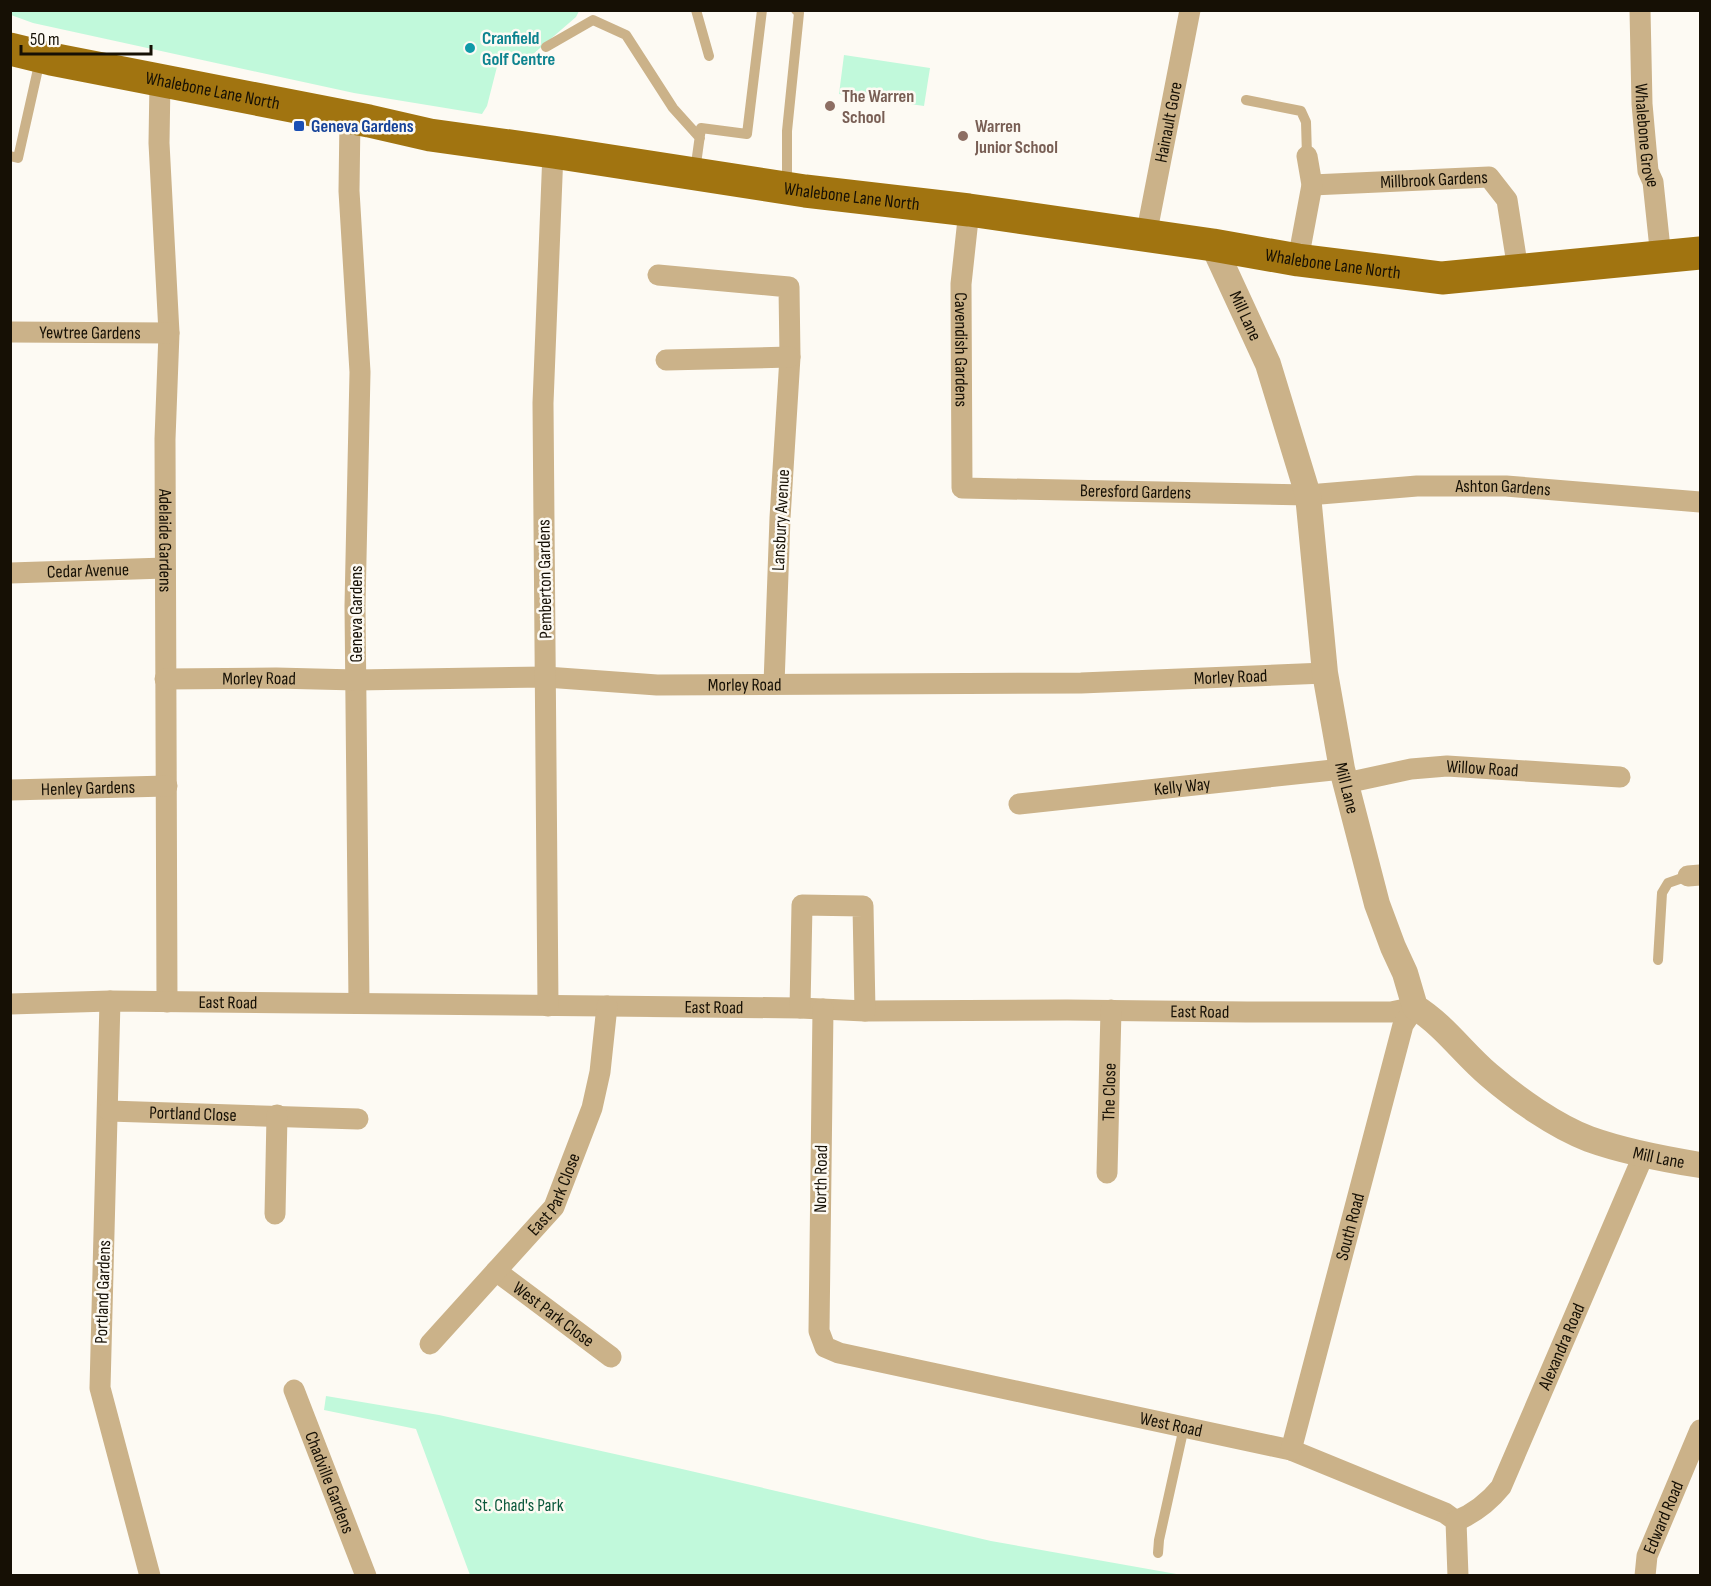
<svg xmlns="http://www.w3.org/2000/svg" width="1711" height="1586" font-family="'Sofia Sans Condensed',sans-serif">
  <rect width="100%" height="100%" fill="#fdfaf3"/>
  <path fill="#c1f9db" d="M10 11H579L576 17 532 55H500L487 106 482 114 354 93 33 23 11 15Z
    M844 55 930 68 924 106 839 94Z
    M326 1396 439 1415 682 1469 991 1541 1182 1575H470L416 1429 324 1410Z"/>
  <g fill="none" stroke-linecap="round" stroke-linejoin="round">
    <path stroke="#cbb289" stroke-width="10" d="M696 10 709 56
      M546 47 593 20 626 35 673 108 700 138
      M1246 100 1301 111 1306 122 1307 156
      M10 156 18 158 40 60
      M695 171 701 128 747 134 762 10
      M787 185V131L799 13 796 10
      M1658 960 1662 893 1668 883 1688 876
      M1158 1553 1159 1540 1184 1427"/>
    <g stroke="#cbb289" stroke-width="21">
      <path id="s1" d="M1640 10 1642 104 1648 171 1653 182 1661 258"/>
      <path id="s2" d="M160 81 159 143 169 333 165 439 167 1002"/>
      <path d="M350 117 349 191 360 372 355 606 359 1003"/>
      <path id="s3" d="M1312 185 1489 177 1507 200 1518 270"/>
      <path id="s4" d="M969 210 961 284 962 488 1308 495 1417 486H1506L1700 502"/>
      <path id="s5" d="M1146 236 1190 10"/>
      <path d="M1298 260 1312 185 1307 156"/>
      <path d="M658 275 789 287 790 357 780 518 774 684"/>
      <path id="s6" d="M10 332 169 333"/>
      <path d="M666 360 790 357"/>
      <path id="s7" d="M10 573 165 568"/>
      <path id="s8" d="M165 679 276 678 356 680 546 677 657 685 1081 683 1325 673"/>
      <path id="s9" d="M1346 783 1411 769 1447 766 1620 777"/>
      <path id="s10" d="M10 790 167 786"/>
      <path id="s11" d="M1019 804 1342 769"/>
      <path d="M1688 876 1700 875"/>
      <path d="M110 1001 100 1388 150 1576"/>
      <path id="s12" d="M10 1004 110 1001 800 1008 865 1011 1067 1010 1247 1012H1391L1415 1007"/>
      <path d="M548 1006 543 403 553 152"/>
      <path d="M800 1008 802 905 863 906 865 1011"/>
      <path id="s13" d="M823 1009 819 1331 825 1347 839 1353 1291 1450 1445 1513 1456 1521 1458 1576"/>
      <path id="s14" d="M109 1111 358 1119"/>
      <path id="s15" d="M1107 1173 1111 1010"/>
      <path d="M275 1214 277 1115"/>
      <path id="s16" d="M496 1271 611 1357"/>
      <path id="s17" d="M430 1344 554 1207 592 1108 600 1072 607 1006"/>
      <path id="s18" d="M294 1390 366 1576"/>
      <path id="s19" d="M1291 1450 1403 1025 1415 1007"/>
      <path id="s20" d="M1456 1521C1475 1513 1488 1503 1501 1487L1644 1154"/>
      <path id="s21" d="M1645 1576 1647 1556 1700 1430"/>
    </g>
    <path stroke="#cbb289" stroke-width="26" id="s22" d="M1213 245 1268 364 1308 495 1325 673 1342 769 1377 904 1393 947 1405 973 1415 1007C1445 1026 1463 1053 1489 1075 1517 1099 1555 1126 1589 1139 1625 1152 1663 1159 1700 1165"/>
    <path stroke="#a17410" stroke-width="33" id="s23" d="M10 49 51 59 369 121 430 135 553 152 805 191 969 210 1213 245 1298 260 1442 278 1700 253"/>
  </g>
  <circle fill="#0f9aa8" stroke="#fdfaf3" stroke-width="2" cx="470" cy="48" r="6"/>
  <g fill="#8d6e63" stroke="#fdfaf3" stroke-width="2">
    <circle cx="830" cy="106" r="6"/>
    <circle cx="963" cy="136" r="6"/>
  </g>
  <rect fill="#1a4fb4" stroke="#fdfaf3" stroke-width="2" x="293" y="120" width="12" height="12" rx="3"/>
  <g text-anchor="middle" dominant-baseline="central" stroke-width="5" stroke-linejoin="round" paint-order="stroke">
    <g font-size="18" font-weight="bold" fill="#0d838f" stroke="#fdfaf3" text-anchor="start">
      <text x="482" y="38">Cranfield<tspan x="482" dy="21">Golf Centre</tspan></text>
    </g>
    <g font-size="18" fill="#161005" stroke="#fdfaf3">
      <text stroke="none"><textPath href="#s23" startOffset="207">Whalebone Lane North</textPath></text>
      <text stroke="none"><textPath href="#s5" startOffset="116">Hainault Gore</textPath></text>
      <text stroke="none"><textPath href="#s1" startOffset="126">Whalebone Grove</textPath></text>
      <text stroke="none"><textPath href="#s3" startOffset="122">Millbrook Gardens</textPath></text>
      <text stroke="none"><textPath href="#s23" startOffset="855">Whalebone Lane North</textPath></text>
      <text stroke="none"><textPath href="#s23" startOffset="1341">Whalebone Lane North</textPath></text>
      <text stroke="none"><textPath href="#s22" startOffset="78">Mill Lane</textPath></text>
      <text stroke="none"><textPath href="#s6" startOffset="80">Yewtree Gardens</textPath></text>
      <text stroke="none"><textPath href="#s4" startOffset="140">Cavendish Gardens</textPath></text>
      <text stroke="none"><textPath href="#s4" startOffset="820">Ashton Gardens</textPath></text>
      <text stroke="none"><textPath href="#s4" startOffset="452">Beresford Gardens</textPath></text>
      <text transform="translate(781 520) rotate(-87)">Lansbury Avenue</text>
      <text stroke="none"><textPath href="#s2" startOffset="460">Adelaide Gardens</textPath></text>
      <text stroke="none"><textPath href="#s7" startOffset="78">Cedar Avenue</textPath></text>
      <text transform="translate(545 579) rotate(-91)">Pemberton Gardens</text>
      <text transform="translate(356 614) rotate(-90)">Geneva Gardens</text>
      <text stroke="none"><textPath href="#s8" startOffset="1066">Morley Road</textPath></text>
      <text stroke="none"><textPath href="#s8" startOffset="94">Morley Road</textPath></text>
      <text stroke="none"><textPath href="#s8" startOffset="580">Morley Road</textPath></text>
      <text stroke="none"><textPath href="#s9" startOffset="138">Willow Road</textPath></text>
      <text stroke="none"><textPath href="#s11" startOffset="164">Kelly Way</textPath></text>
      <text stroke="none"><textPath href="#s10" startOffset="78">Henley Gardens</textPath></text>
      <text stroke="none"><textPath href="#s22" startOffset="564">Mill Lane</textPath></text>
      <text stroke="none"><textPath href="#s12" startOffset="218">East Road</textPath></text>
      <text stroke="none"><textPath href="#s12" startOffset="704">East Road</textPath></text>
      <text stroke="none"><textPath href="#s12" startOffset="1190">East Road</textPath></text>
      <text stroke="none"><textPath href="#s15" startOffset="81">The Close</textPath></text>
      <text stroke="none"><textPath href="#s14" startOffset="84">Portland Close</textPath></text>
      <text stroke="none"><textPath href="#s22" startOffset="1086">Mill Lane</textPath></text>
      <text transform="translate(821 1179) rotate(-89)">North Road</text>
      <text stroke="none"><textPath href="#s17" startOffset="196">East Park Close</textPath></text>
      <text stroke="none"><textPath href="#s19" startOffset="231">South Road</textPath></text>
      <text transform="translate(103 1292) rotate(-88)">Portland Gardens</text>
      <text stroke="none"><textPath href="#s16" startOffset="72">West Park Close</textPath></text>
      <text stroke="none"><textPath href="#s20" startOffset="210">Alexandra Road</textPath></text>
      <text stroke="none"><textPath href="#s13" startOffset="694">West Road</textPath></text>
      <text stroke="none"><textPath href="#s18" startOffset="99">Chadville Gardens</textPath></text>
      <text stroke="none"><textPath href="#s21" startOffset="62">Edward Road</textPath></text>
    </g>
    <g font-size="18" font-weight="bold" fill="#785e54" stroke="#fdfaf3" text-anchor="start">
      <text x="842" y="96">The Warren<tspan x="842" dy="21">School</tspan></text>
      <text x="975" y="126">Warren<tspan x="975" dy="21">Junior School</tspan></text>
    </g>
    <g font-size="18" font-weight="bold" fill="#164399" stroke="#fdfaf3" text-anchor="start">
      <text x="311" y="126">Geneva Gardens</text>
    </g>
    <g font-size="18" fill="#0a583b" stroke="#fdfaf3">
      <text x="519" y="1505">St. Chad's Park</text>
    </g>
  </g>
  <rect width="1711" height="1586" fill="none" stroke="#161005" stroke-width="24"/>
  <path d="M21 45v9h130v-9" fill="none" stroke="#161005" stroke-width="3"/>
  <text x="30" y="45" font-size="18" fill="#161005" stroke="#fdfaf3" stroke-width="4.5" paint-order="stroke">50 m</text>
</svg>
